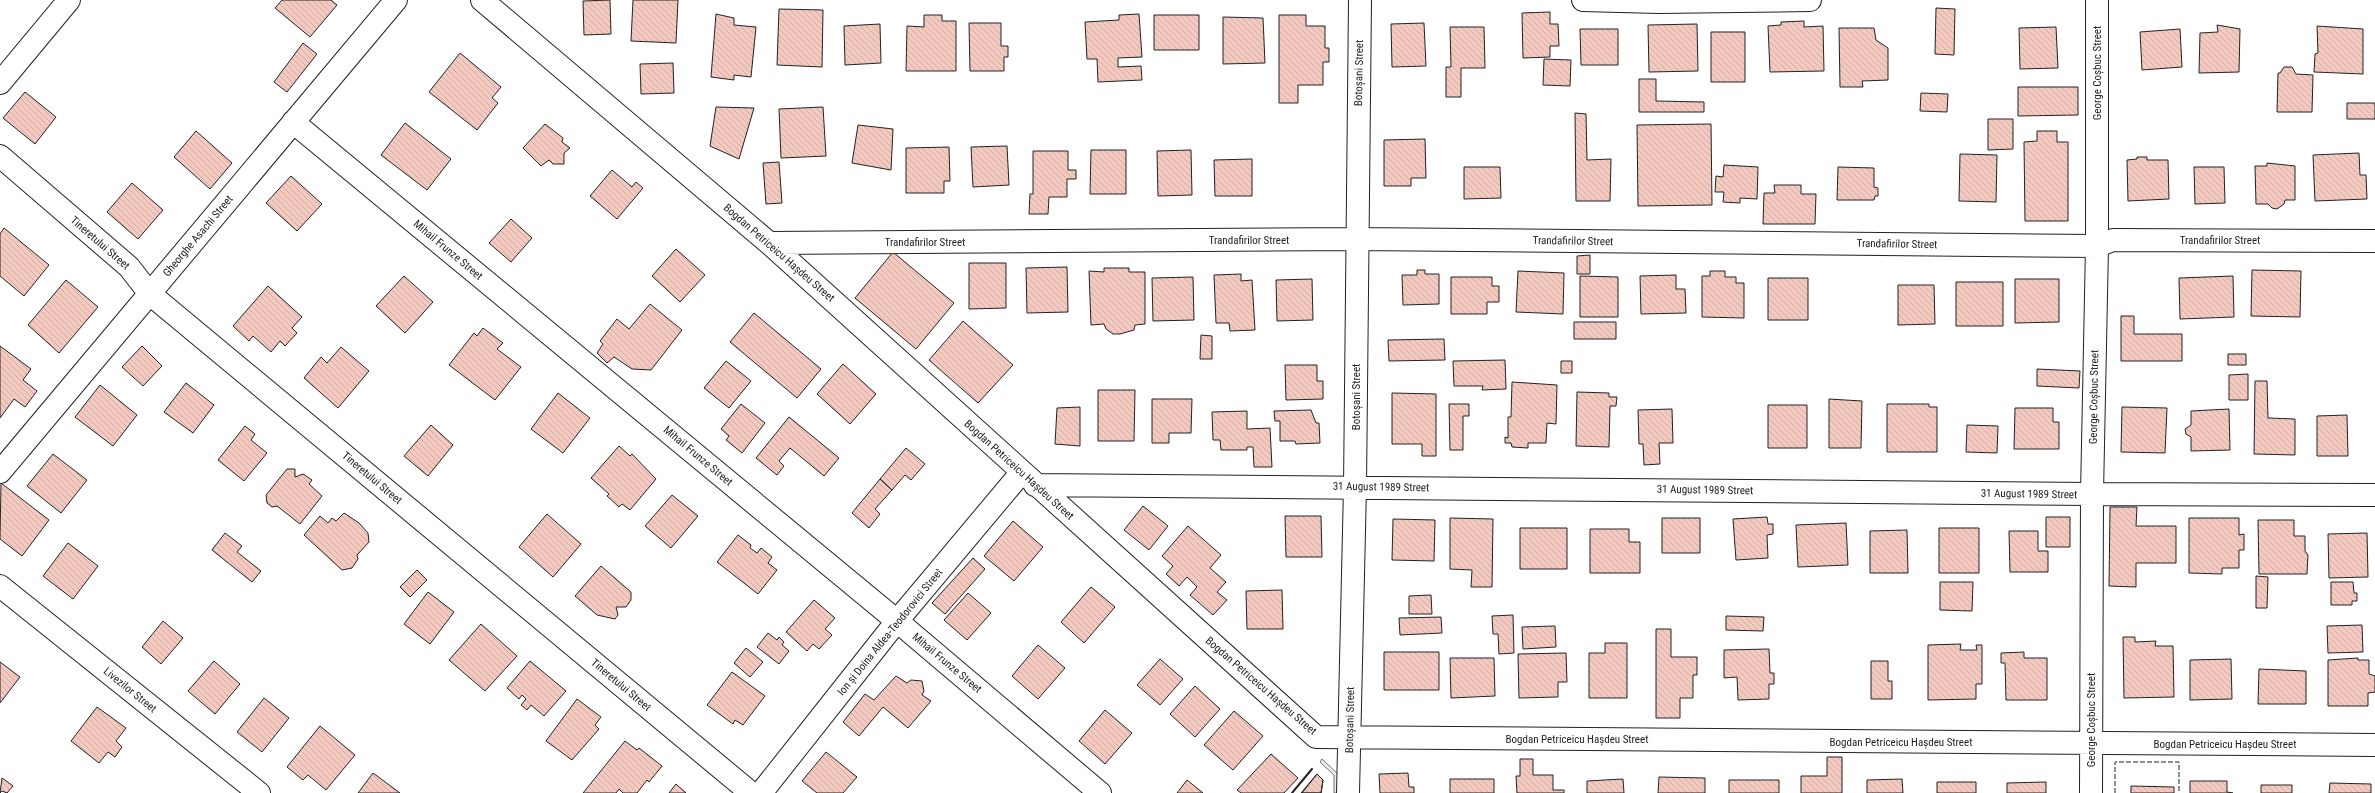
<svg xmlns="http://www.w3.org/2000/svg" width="2375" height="793" font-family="'Roboto Condensed',sans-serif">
  <defs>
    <pattern id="building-back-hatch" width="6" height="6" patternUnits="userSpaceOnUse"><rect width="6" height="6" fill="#f3c9c0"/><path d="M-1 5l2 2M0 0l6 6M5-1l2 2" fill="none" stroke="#d0aca5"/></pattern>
  </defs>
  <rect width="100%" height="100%" fill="#fff"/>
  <path fill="#eee" stroke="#6f6f6f" d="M1322 759 1340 776 1339 793H1334V775L1320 762Z"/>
  <path fill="url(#building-back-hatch)" stroke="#222" d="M282 0H331L337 5 310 37 275 8Z
    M610 0 611 34 584 35 583 1Z
    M633 0H678L676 43 631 41Z
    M1936 8 1955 9 1954 55 1935 54Z
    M779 9 823 10 822 67 777 65Z
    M1550 12V24H1558L1559 46H1550V57L1523 58 1522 13Z
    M716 14 734 18V25L756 27 751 77 734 75V80L711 77Z
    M1139 14 1142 57 1118 58V67L1141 66 1142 80 1098 82 1097 59H1087L1085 22 1119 20V15Z
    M924 15H942V21H956V71H906L907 26 924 27Z
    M1154 15H1199V50H1154Z
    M1279 15H1306V26H1325V48H1329V62H1323V85H1298V103H1279Z
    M1223 17 1263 18 1265 63 1223 64Z
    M1804 21V27L1823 26 1824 71 1770 72 1768 26 1781 25V22Z
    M969 23H1001V46H1008V57H1004V71H970Z
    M1424 23 1426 66 1392 67 1391 24Z
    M880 24 881 63 845 65 844 26Z
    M1697 24 1698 71 1649 72 1648 25Z
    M2217 25 2240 29 2239 72 2199 73 2200 33 2218 32Z
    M2317 26 2363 29V74L2314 72 2315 54 2318 53Z
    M1450 27H1484L1485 68H1461V97H1446V67H1451Z
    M2056 27 2058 68 2020 69 2019 28Z
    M1839 28H1874L1876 40 1888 48V80L1862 81 1863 87H1840Z
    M1580 29H1618V65H1581Z
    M2180 29 2182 67 2142 70 2140 32Z
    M1711 32H1745V82H1711Z
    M303 43 317 54 287 92 274 82Z
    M460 53 501 87 492 98 498 103 477 130 429 92Z
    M1544 59 1571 60 1570 86 1543 85Z
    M673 63 674 93 641 94 640 64Z
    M2284 67H2292L2296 74 2313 75 2312 112H2277L2278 73H2280Z
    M1639 79H1656V101L1704 102V112H1639Z
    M2018 87H2078V115L2018 116Z
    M25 92 56 117 35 144 3 118Z
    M1921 93 1948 94 1947 112 1920 111Z
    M2347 103H2375V119H2347Z
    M716 107 754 108 739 159 710 146Z
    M823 107 826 156 781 158 779 109Z
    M1575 113 1586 114 1587 160 1611 159 1610 201H1576Z
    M1988 119H2013V149L1988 150Z
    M405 123 451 159 427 190 381 155Z
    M545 124 563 138 562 142 570 148 564 153V164H553L549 160 541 166 523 148Z
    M1711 124 1712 205 1638 206 1637 125Z
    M858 125 893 129 891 170 852 163Z
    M196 131 232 163 210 189 174 157Z
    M2037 131H2057V142H2068V221H2025L2024 142 2037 141Z
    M1425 139 1426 178H1411V186H1384V140Z
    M1007 146 1009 185 973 187 971 147Z
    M949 147 950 181H944V193H906V148Z
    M1091 150H1126V194H1090Z
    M1191 150 1192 195 1158 196 1157 151Z
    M1033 151H1068V170H1076V179H1067V197H1049L1048 214H1029L1030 194H1033Z
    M2359 153 2360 175H2366L2367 199 2315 201 2313 155Z
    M1960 154 1997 155 1996 202 1959 201Z
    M2137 157H2147V160H2168L2169 199 2128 201 2127 160 2137 159Z
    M1252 159V196H1215L1214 160Z
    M779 162 782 203 766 204 763 163Z
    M2267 163 2295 166V200H2285L2284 204 2277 209 2272 208 2268 204H2256L2255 166H2267Z
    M1724 165 1758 167 1757 199 1740 198V203L1723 202 1724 192H1715L1716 176 1723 177Z
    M1464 167H1500L1501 198 1464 199Z
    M1838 167 1874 168V187L1878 188V196H1875L1874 200H1837Z
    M2194 167H2224L2225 203 2195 204Z
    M612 170 632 187 636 182 643 188 617 219 590 196Z
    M291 176 322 204 297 231 266 203Z
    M132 183 163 210 138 239 107 212Z
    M1774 185H1801V194H1816L1815 224H1763L1764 193H1775Z
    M511 219 532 238 511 262 489 243Z
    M4 228 49 265 24 296 0 276V234Z
    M676 249 705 275 680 302 652 276Z
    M893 252 954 303 916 349 855 298Z
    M1590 255V274H1577V256Z
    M969 263H1006V308L969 309Z
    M1067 267 1068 312 1027 313 1026 268Z
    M1104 268H1129V272H1145V324L1135 325 1134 330 1120 334H1113L1106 329 1104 324 1091 325 1089 271 1104 272Z
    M1417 270H1425V274H1439V304L1403 305 1402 275H1417Z
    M2252 270 2301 271 2300 317 2251 316Z
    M1518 271 1564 273 1563 314 1516 312Z
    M1710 271H1725V277H1736V283H1744V318L1702 317V276H1710Z
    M1241 274V281L1252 280 1255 330 1230 331 1229 323H1216L1214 275Z
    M1676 275V289H1685L1686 313 1641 314 1640 276Z
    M404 276 433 302 405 333 376 306Z
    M1580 276 1618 277V317H1580Z
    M2233 276 2234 317 2180 319 2179 278Z
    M1193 277 1194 320 1153 321 1152 278Z
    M1451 277H1492V286H1499V302H1487V314H1451Z
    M1768 278H1808V320H1768Z
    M1312 279 1313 320 1277 321 1276 280Z
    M2015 279H2059V322L2015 323Z
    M66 280 98 307 59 353 28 325Z
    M1956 282H2003V326H1956Z
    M1898 285H1934L1935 324 1898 325Z
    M268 286 302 317 292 328 297 333 285 346 280 341 271 352 253 336 249 341 233 326Z
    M650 304 682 330 651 370 632 369 614 357 607 363 597 353 603 344 600 341 617 319 629 329Z
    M754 313 821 369 797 398 730 342Z
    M2121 316H2134V334H2182V361H2121Z
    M963 321 1013 365 978 403 929 360Z
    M1574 322H1616V339H1574Z
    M483 328 503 343 497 349 521 367 495 400 449 365 474 333 477 336Z
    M1201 335 1212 336V359H1200Z
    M1444 339 1445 360 1389 361 1388 340Z
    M0 346 31 369 23 380 37 391 25 407 14 399 0 418Z
    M142 346 162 366 143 386 122 367Z
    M341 347 369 371 338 408 304 378 321 357 327 363Z
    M2228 354H2246V365H2228Z
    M1505 360 1506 389 1482 390 1483 386H1454L1453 361Z
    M726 361 751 381 729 408 704 388Z
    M1561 361H1572V373H1561Z
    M843 364 876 394 850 424 817 394Z
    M1285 365H1317V381H1323V399L1286 400Z
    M2037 369 2080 371 2079 388 2037 386Z
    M2248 374V400H2229V375Z
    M2255 381H2267L2268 418 2295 419V455L2254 454Z
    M1512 382 1557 385 1556 424 1547 423 1546 443H1528V448L1512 447 1511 443H1505V437L1508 438V417H1511Z
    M186 383 214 405 193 433 164 412Z
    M100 385 137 415 113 446 75 417Z
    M1098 390H1135L1134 441H1098Z
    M1577 392 1609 393V397H1617L1616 406H1610L1609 447 1576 446Z
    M558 393 590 418 563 453 531 429Z
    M1392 393 1436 394V456H1422V444H1392Z
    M1152 399H1192L1191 433H1169V443H1152Z
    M1829 399 1862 401 1861 448H1829Z
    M741 404 765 423 742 453 726 440 729 436 721 429Z
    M1449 404H1469V416H1463V450H1450Z
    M1887 404H1929V407H1937V452H1887Z
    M1768 405H1807V448H1768Z
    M1080 407V446L1055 444 1057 408Z
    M2122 407 2167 408 2165 453 2121 452Z
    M2015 408H2053V422H2059V449H2014Z
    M1672 409 1673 443H1659L1660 464 1644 465 1643 444H1639L1638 410Z
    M2229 409 2230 450 2191 451V437L2186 434 2185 429 2191 425V411Z
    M1311 410 1316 423H1319L1320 443 1296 444 1295 441H1280V421H1275L1274 411Z
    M1247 411V429L1270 428 1272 467H1254L1253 447H1247V450H1221L1220 440H1213L1212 412Z
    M2347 415 2348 456H2317V416Z
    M789 417 839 458 824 476 790 448 779 461 784 466 777 475 756 458Z
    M431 425 453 445 428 476 404 456Z
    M1967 425 1998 426 1997 453 1966 452Z
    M245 426 255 434 251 440 267 453 244 481 218 460Z
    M619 446 630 456 632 454 656 479 630 510 622 504 619 507 607 496 609 494 591 478Z
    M906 448 925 464 911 480 905 475 892 490 880 479Z
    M53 454 87 480 61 513 27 486Z
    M287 469H295V477L303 474 312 480 309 484 322 496 300 524 277 506 272 507 267 503 266 495Z
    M880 479 892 490 875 509 880 514 869 528 852 513Z
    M1 483 49 520 22 556 0 539Z
    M672 495 698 516 671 548 645 526Z
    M1143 506 1168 526 1149 550 1124 530Z
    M2110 507H2137L2136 526H2176V563H2136V587L2109 586Z
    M344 513 359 523 368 533 369 542 357 555 358 559 352 568 342 570 304 535 320 516 328 523 332 518 336 521Z
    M547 514 581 544 553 577 519 547Z
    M1285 516H1321L1322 557H1286Z
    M1767 517 1768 524H1773V534L1767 535 1768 558 1736 560 1733 519Z
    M2046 517H2070V547H2046Z
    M1450 518 1493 519 1492 587H1471L1472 570 1450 569Z
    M1662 518H1700V553H1662Z
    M2189 518H2239V535L2244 534V550H2239V568H2222V574L2189 573Z
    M1393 519 1435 520 1434 561 1392 560Z
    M2258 520H2294V536H2305V551L2308 555 2307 574H2259Z
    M1013 521 1043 547 1014 581 984 556Z
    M1846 523 1848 565 1798 567 1796 525Z
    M1188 526 1221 555 1210 568 1226 582 1217 592 1227 600 1213 615 1190 595 1197 587 1187 577 1179 586 1166 574 1173 566 1162 556Z
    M1520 528H1567V569H1520Z
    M1939 528H1979V573H1939Z
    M1590 529H1629V542H1640V573H1590Z
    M1907 530 1908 573H1870V531Z
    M2009 531H2038V551H2048V572H2010Z
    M225 533 242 546 237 552 261 571 252 582 212 550Z
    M2367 533 2368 577 2329 578 2328 534Z
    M738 535 751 545 750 548 757 553 761 548 772 557 768 563 777 570 758 594 717 562Z
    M68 543 98 566 73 599 43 576Z
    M973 558 985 569 945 614 932 603Z
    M601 566 631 592V600L626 607H616L618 615 615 619 597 615 575 596Z
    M417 570 427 580 410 597 400 587Z
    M2256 576 2268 577 2267 608H2256Z
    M1940 582H1973L1972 611 1940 610Z
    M2331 582H2353L2354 593H2357V601H2352V605H2331Z
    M1091 587 1115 607 1084 643 1061 622Z
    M1282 590 1283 629H1247L1246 591Z
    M428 592 454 612 430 644 404 624Z
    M968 593 991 613 967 640 944 620Z
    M1431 595 1432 614H1409V596Z
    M814 600 835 618 825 629 832 635 819 649 813 644 807 651 786 632Z
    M1513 615 1514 653 1499 654 1498 634H1493L1492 616Z
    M1726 616 1764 617 1763 631 1726 630Z
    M1441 617 1442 633 1400 635 1399 618Z
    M163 621 183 638 161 664 142 647Z
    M481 624 517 656 485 691 449 660Z
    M2362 625 2363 652 2328 653 2327 626Z
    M1555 626 1556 647 1523 649 1522 627Z
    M1656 629H1671V657H1697V675H1693V698H1680V718H1656Z
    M768 633 777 640 779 637 784 642 782 645 789 651 779 664 757 647Z
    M2123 637H2135V642L2156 641 2155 646H2173L2174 697 2124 698Z
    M1605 643H1627V698H1589V653H1605Z
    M1961 644 1960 650H1977L1976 645H1982V684H1976V699L1928 700V645Z
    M1038 645 1065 668 1038 699 1012 676Z
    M746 648 763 662 750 677 734 663Z
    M1769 649 1770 673H1774V684H1769V699L1738 700 1737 677 1724 678V650Z
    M1384 652H1439V690H1384Z
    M2024 652V658H2047V700H2006L2005 663H2001V653Z
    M1566 653 1567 682H1558V697L1519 698 1518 654Z
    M1450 658H1494L1495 696 1451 698Z
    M2358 658V660H2369V674L2375 676V692L2368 693V706H2328V660Z
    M1160 659 1183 679 1160 705 1137 685Z
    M2231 659 2232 699 2190 700V660Z
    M214 661 240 684 215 714 188 691Z
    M530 661 566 691 544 716 531 705 527 710 521 705 526 699 522 695 519 699 507 688Z
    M1871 661H1888V681H1892V699H1871Z
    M0 662 20 677 0 703Z
    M2259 669 2306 671V704H2258Z
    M732 672 765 696 743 725 735 720 733 724 707 705Z
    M896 676 907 683 911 680 922 681 924 691 922 695 931 701 908 728 883 707 859 736 843 722 865 694 874 700Z
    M1195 686 1220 709 1195 737 1170 714Z
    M264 698 289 718 262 752 237 732Z
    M577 699 601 717 595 725 599 729 572 760 546 741Z
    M97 707 126 728 116 741 122 747 115 757 108 752 99 763 71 741Z
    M1105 710 1132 733 1105 764 1079 741Z
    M1234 711 1263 736 1233 770 1204 745Z
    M320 726 355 755 326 790 308 775 303 780 287 767Z
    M625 741 637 750 639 748 662 766 649 782 647 780 637 793H623L619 789 616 793H583Z
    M826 752 857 777 843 793H817L802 781Z
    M1271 754 1298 778 1284 793H1241L1237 790Z
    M1827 757H1842V793H1801V776H1827Z
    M1520 759H1533V775H1553V790H1564V793H1517L1516 776H1520Z
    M373 773 400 793H358Z
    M1408 773 1409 787H1414V793H1380L1379 774Z
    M1317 774 1323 780 1321 793H1301Z
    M1317 774 1323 780 1321 793H1302Z
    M1659 777 1705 778V793H1658Z
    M2 778 13 786 7 793 2 791 0 793Z
    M1450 779H1494V793H1450Z
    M1623 779 1624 793H1587V781Z
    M1902 779 1903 793H1867V780Z
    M1187 780 1203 793H1177Z
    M1729 780H1779V793H1729Z
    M2190 781H2227V792L2233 793H2190Z
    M1937 782H1976V793H1937Z
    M2046 782V793H2007V783Z
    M2330 783 2371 784V793H2329Z
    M676 784 686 793H669Z
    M2261 785H2292V793H2261Z
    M2131 786 2174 787V793H2131Z"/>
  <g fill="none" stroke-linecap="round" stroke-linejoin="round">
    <g stroke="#222" stroke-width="24">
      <path id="minor" d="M482 0 769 243 1316 737 2375 745
        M1583 0 1658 2 1810 0
        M0 83 69 0
        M293 122 897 621 1100 793
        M0 156 129 267 150 294 751 793
        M769 243 1357 239 2097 246 2113 240 2375 241
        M0 472 396 0
        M1035 485 2092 494 2375 495
        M0 586 259 793
        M761 793 897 621 1021 473
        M1348 793 1355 487 1360 0
        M2091 793 2092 494 2097 246V0"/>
    </g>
    <use href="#minor" stroke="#fff" stroke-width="22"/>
    <path stroke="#222" stroke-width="1" stroke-dasharray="5 2" stroke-linecap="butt" d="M2115 793V762H2179V793"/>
    <path stroke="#222" stroke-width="2" d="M1292 793 1312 769"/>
  </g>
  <g text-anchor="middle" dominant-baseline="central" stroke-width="3" stroke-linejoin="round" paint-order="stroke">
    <g font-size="11" fill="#222" stroke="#fff">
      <text transform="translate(1359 73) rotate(-89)">Botoșani Street</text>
      <text transform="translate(2097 73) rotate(-90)">George Coșbuc Street</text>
      <text transform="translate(198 236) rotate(-50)">Gheorghe Asachi Street</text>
      <text x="1249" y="240">Trandafirilor Street</text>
      <text x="2220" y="240">Trandafirilor Street</text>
      <text transform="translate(1573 241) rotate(1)">Trandafirilor Street</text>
      <text x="925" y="242">Trandafirilor Street</text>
      <text transform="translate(100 243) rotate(41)">Tineretului Street</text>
      <text transform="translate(1897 244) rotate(1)">Trandafirilor Street</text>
      <text transform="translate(448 250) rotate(40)">Mihail Frunze Street</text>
      <text transform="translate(779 253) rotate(41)">Bogdan Petriceicu Hașdeu Street</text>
      <text transform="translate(1356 397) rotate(-90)">Botoșani Street</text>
      <text transform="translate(2094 397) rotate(-89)">George Coșbuc Street</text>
      <text transform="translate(698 456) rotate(40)">Mihail Frunze Street</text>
      <text transform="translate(1019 470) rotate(42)">Bogdan Petriceicu Hașdeu Street</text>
      <text transform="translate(372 478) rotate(40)">Tineretului Street</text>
      <text transform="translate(1381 487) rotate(1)">31 August 1989 Street</text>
      <text transform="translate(1705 490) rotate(1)">31 August 1989 Street</text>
      <text transform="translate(2029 494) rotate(1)">31 August 1989 Street</text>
      <text transform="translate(890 632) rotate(-51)">Ion și Doina Aldea-Teodorovici Street</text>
      <text transform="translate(947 663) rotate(40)">Mihail Frunze Street</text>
      <text transform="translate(621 685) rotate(40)">Tineretului Street</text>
      <text transform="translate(1261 686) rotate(41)">Bogdan Petriceicu Hașdeu Street</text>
      <text transform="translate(130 690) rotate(39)">Livezilor Street</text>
      <text transform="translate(1350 720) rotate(-89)">Botoșani Street</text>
      <text transform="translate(2091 720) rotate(-90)">George Coșbuc Street</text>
      <text x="1577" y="739">Bogdan Petriceicu Hașdeu Street</text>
      <text x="1901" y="742">Bogdan Petriceicu Hașdeu Street</text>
      <text x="2225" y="744">Bogdan Petriceicu Hașdeu Street</text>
    </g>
  </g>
</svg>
